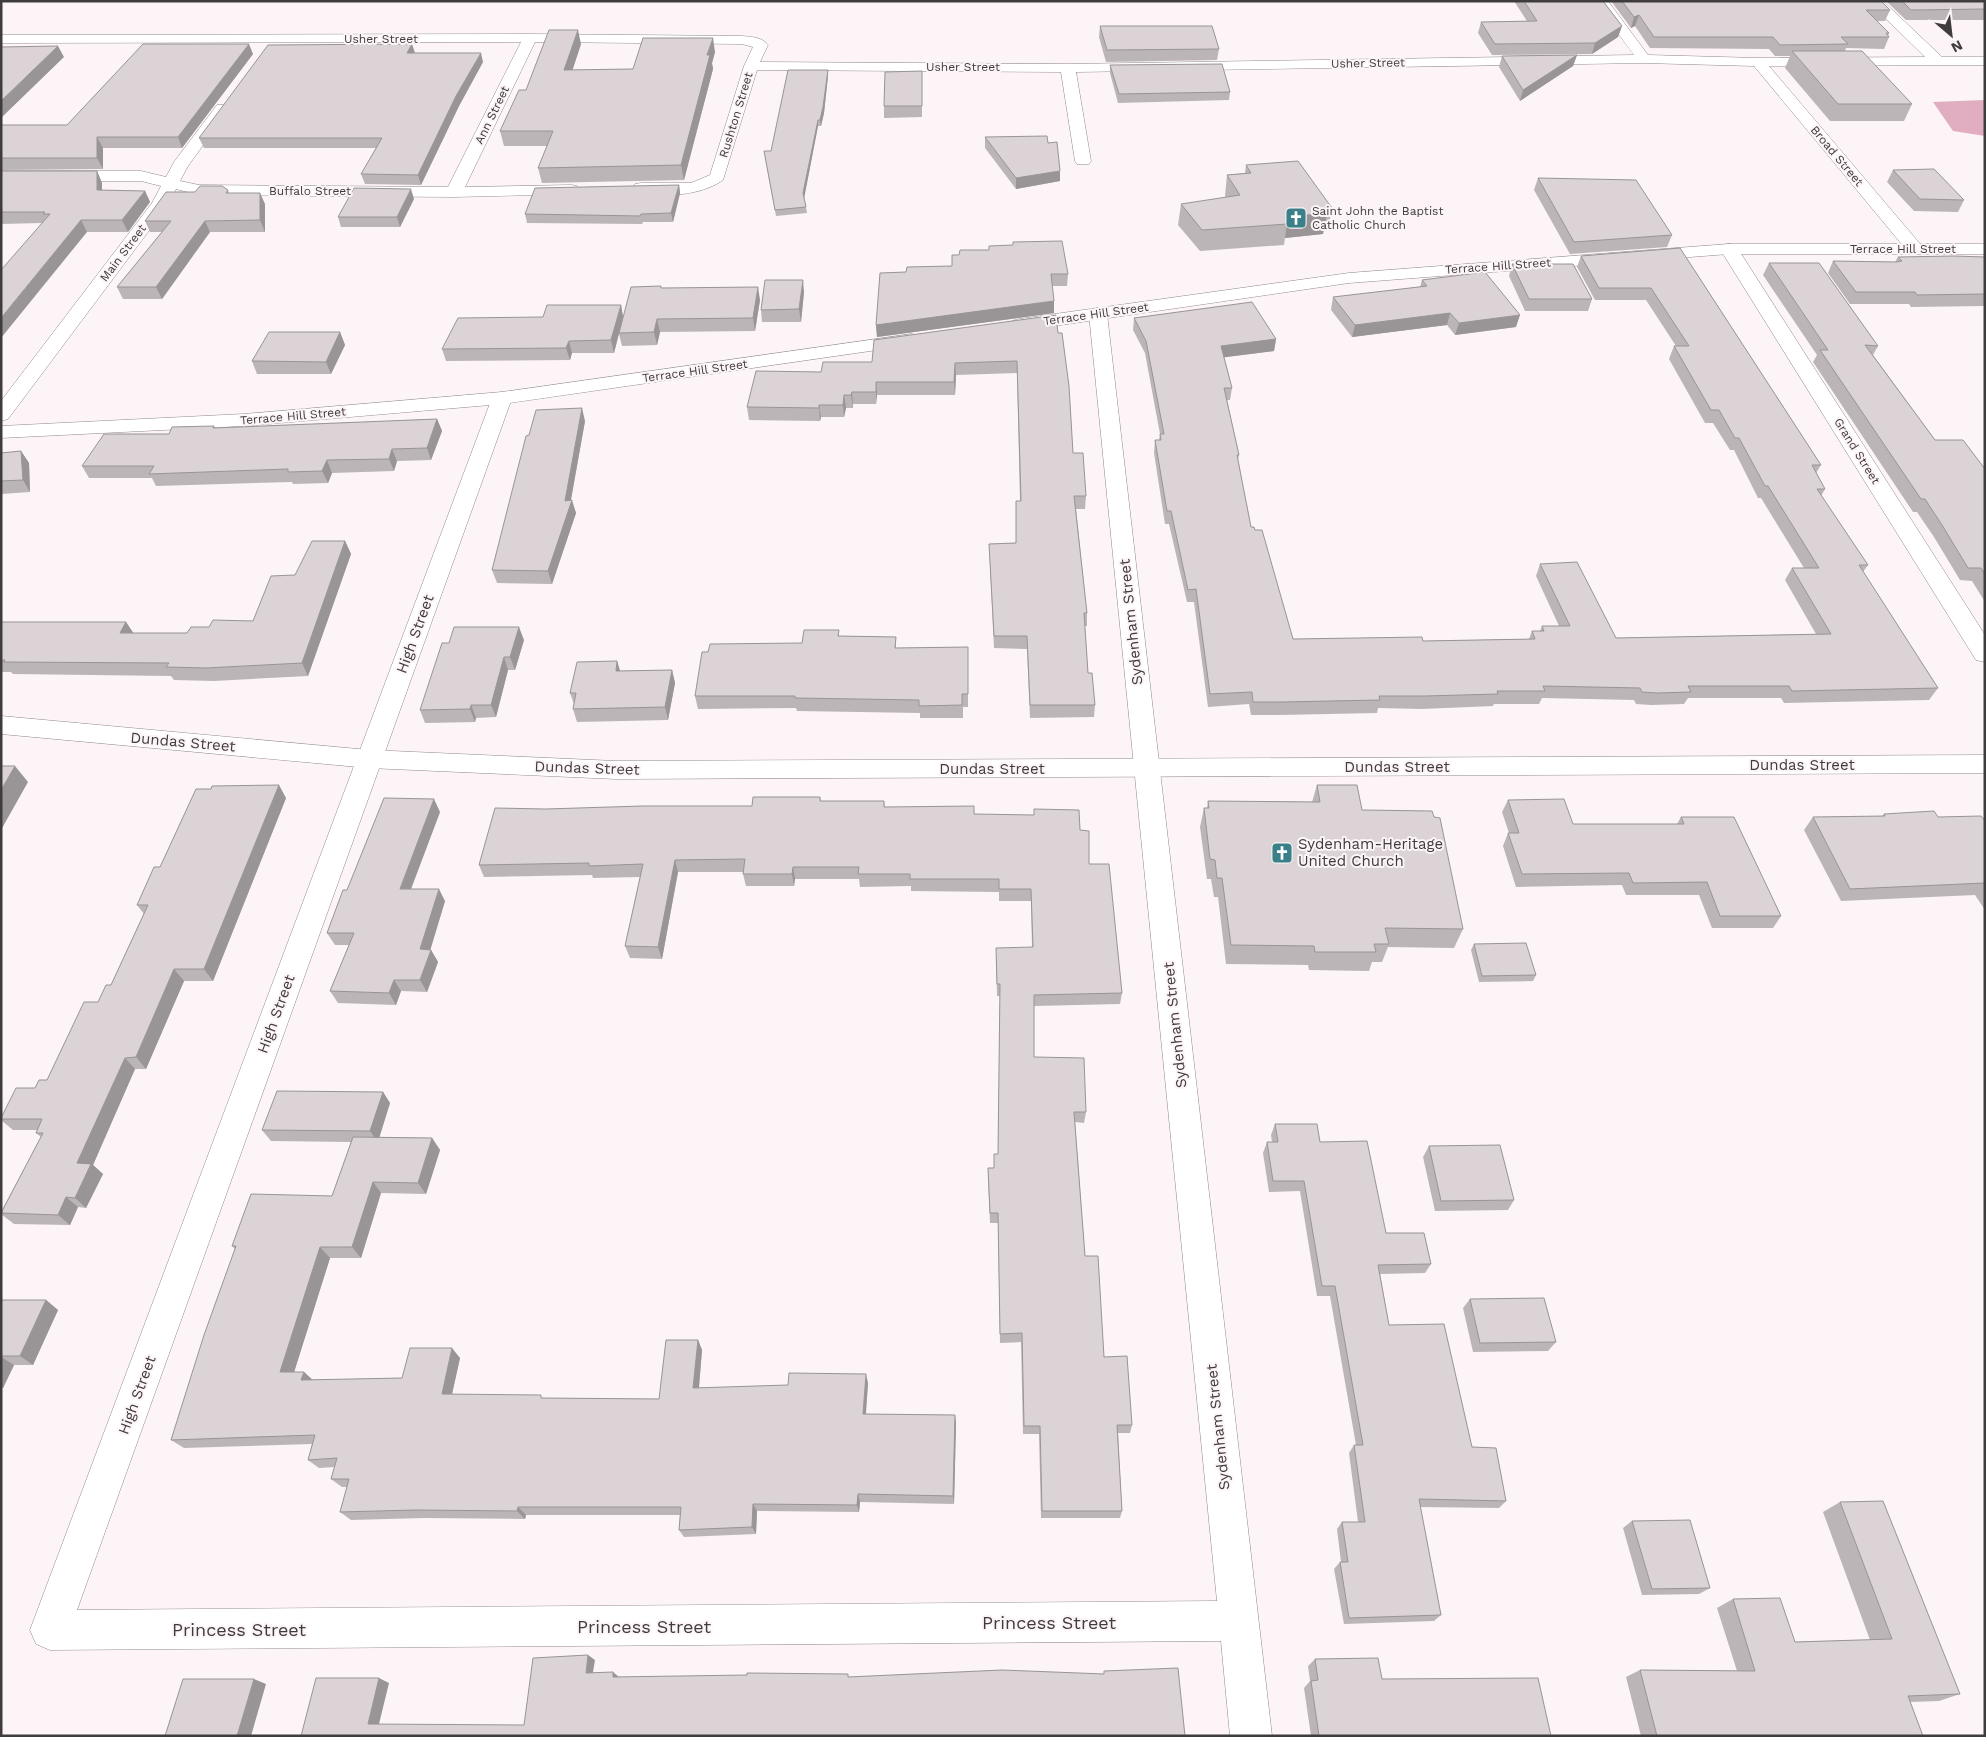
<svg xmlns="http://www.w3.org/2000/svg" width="1986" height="1737" font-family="'Work Sans',sans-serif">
  <rect width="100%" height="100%" fill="#fcf4f6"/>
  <path fill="#e1adc0" d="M1985 100V136L1953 131 1933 102Z"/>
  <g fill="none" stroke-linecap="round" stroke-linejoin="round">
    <g stroke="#90888b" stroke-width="1">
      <path id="street" d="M1594 1H1608L1648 55 1758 58 1925 57 1868 1H1883L1942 57H1985V65L1769 66 1921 245 1924 249 1921 253 1915 254 1909 253 1754 66 1644 63 1076 72 1091 161 1089 164H1077L1075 161 1061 72 757 70 723 180C701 196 661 198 635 192L633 188 635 184 641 183H691L710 175 744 66 753 47 742 44 535 42 465 187 571 185 577 186 579 190 577 194 454 197 199 195 176 189 166 208 8 419 1 421V401L152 203 161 186 141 181H1V171H141L166 177 174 162 217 105H227L230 108 188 166 180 181 199 185 448 187 521 42 1 43V35L530 34 742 36C752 37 762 37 768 45L760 62 1068 64 1634 55Z
        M1729 244 1735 245 1738 249 1985 635V662L1976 660 1720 249 1723 245Z
        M1098 308 1105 310 1107 314 1272 1736H1230L1221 1641 50 1650 36 1644 30 1630 492 398 495 394 502 392 509 394 512 398 77 1610 1217 1601 1089 314 1091 310Z"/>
    </g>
    <g stroke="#90888b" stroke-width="1">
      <path id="secondary" d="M1729 244H1985V254H1729L1349 283 1019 331 1012 329 1010 325 1012 321 1019 319 1349 273Z
        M912 334 919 336 922 340 919 344 502 404 244 426 1 438V426L244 414 502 392Z
        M1 716 369 750 616 761 1985 755V773L616 779 369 768 1 734Z"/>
    </g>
    <use href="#street" fill="#fff" fill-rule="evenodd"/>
    <use href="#secondary" fill="#fff" fill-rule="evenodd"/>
  </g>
  <path fill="#bcb5b8" d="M1514 1H1603L1622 26 1618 37 1592 54 1492 55 1478 33 1481 22 1527 21Z
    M1611 1H1881L1890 10 1885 21H1877L1889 33 1888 36 1889 37 1884 49 1846 48 1845 51 1912 104 1904 121H1830L1785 68 1790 56H1775L1769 49 1650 48 1635 26 1631 28Z
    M1886 1H1985V20H1906Z
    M1100 26 1219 49 1217 60 1106 62 1099 37Z
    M581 44 572 70 633 69 715 52 712 63 713 69 684 180 542 183 538 168 547 146H504L500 131 526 90Z
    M415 53 483 62 459 106 421 185 365 184 361 174 376 148H204L199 138Z
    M253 54 182 148H103V169L1 170V125H67Z
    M1577 55 1573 66 1520 101 1499 67 1502 56Z
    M1110 65 1230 92 1229 100 1118 103 1110 73Z
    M828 70V76L824 113 821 126H818L804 197 807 213 776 216 764 151H771Z
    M922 71V117L884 118V106Z
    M985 137 1048 143 1060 181 1016 189 985 148Z
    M1246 165 1332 208 1328 229H1324L1323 234 1285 238 1284 245 1200 251 1178 225 1181 204 1226 198 1225 196 1227 175 1245 173Z
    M1893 170 1964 200 1958 212 1914 211 1887 182Z
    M1 171H97L102 183V190L145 191 150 202 128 232H87L42 223 1 224Z
    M1538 178 1672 235 1667 247 1570 254 1534 190Z
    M679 185 680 193 673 222H643L642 224 527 223 525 214Z
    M228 190 229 193 265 204V232H210L162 299H123L117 287 162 232H150L145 221 195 192Z
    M414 199 400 227H341L338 217Z
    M989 246 1068 274 1067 286H1052L1054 313 877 337 876 325 906 272 952 266 959 255 989 250Z
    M1680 248 1821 465 1816 473 1825 489 1821 496 1868 565 1863 572 1938 688 1929 700 1784 703 1781 698H1688L1684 704 1651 705 1636 704 1634 700 1542 698 1539 704H1494L1493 706 1421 709 1378 708 1377 713 1279 715H1251L1249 704 1208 707 1194 602H1187L1169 524H1165L1154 453 1155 440H1159L1160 434 1145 353 1133 330 1134 318 1276 339 1274 351 1224 357 1232 388 1230 400H1227L1239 455 1238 460 1251 527 1293 639 1423 641 1529 639 1532 631H1540L1542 626H1559L1536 576 1540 564 1616 638 1816 634 1785 580 1792 568H1804L1761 498H1758L1734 450H1730L1713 423H1705L1669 359 1674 346H1676L1646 300H1595L1577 267 1581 256Z
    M1898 257H1985V306L1911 307 1909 304H1850L1828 273 1833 261 1895 262Z
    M1769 263 1878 346 1873 355 1935 440 1985 469V602L1972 581 1960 580 1934 537 1917 512H1913L1813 362 1817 355 1763 275Z
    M1512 264 1592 299 1588 311H1525L1509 276Z
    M1422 280 1516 327 1455 335 1447 325 1352 337 1331 310 1333 297 1420 287Z
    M662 288 760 300 755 331 660 332 657 345 622 346 619 334 614 353H572L570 360 446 361 442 349 543 317 621 305 623 316Z
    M804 292 801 322H762L761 310Z
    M1056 315 1073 453 1086 496 1085 509H1076L1087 613V626H1085L1088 673 1095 705 1094 717 1030 718 1027 649 994 648 989 544 1016 543 1020 501 1017 373 956 375 955 395H877L876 404H853V408H846L844 417H821L820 421 749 420 747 407 821 372 872 362Z
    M340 332 345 345 331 374H257L252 361Z
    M437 419 442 431 431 460 397 461 394 471 332 473 328 483 293 484 292 482 156 486 152 478H89L82 466 169 434 214 426 215 428Z
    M585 421 571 500 576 513 552 584 497 583 492 570 529 435Z
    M21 451 29 463 30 492 1 494V453Z
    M345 541 351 554 308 676 214 681 174 680 171 676 13 674 11 672H1V622H126L133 633H187L253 621 295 575Z
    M839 630V636L896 637V648L968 647V707H963V718H920V713L797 711 796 708 698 709 695 696 708 652 802 643Z
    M524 640 515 670H508L496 717 476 718 475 722 425 723 420 710Z
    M617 661 620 671 672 670 675 683 668 720 577 722 573 709 574 704 570 693Z
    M1317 785 1362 810 1463 929 1454 948 1388 947 1382 962H1372L1369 971 1309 970 1308 965 1226 964 1218 897H1214L1211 879H1207L1200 827 1204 808H1207L1208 801 1312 802Z
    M820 797 821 801H884L885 807 975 814 1080 830 1089 864 1122 993 1120 1004 1034 1006V1057L1086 1112 1084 1123 1075 1122 1085 1256 1104 1357 1132 1425 1130 1433H1118L1122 1511 1120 1518H1041L1039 1434H1023L1021 1342 1000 1343 998 1223H990L988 1178V1168H994L998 1154 1000 996H997L996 960 1032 947 1031 901H999V892L911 891V886L860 887 859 879H795L794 886H746L743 874V872H678L662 959 630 958 625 946 640 877 593 878 592 875 484 877 479 865 546 809 752 806Z
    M286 798 213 981H184L146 1069H135L93 1165 103 1174 86 1208 78 1207 70 1225 14 1224 1 1214V1212L41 1137 36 1133 37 1130H13L1 1120V1118L35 1088 47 1080 98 1002 111 985 144 914 137 905 160 867Z
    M1508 800 1573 824H1677L1681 817 1781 916 1773 928H1712L1699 895H1626L1622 885 1516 887 1503 846 1508 833H1509L1502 812Z
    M440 812 411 889 445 901 430 950H431L438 962 427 992 401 991 396 1005 338 1003 330 991 349 945H335L327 933 347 890Z
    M1884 814 1985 821V910L1975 895 1841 901 1804 830 1813 817 1882 816Z
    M1474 944 1536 975 1533 981 1479 982 1471 950Z
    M383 1092 390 1103 379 1137 432 1138 440 1150 426 1194 381 1193 361 1258H330L294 1372H304L312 1380 402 1378 460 1358 452 1394 544 1398 659 1399 698 1340 702 1350 699 1388 868 1383 866 1414 955 1415 956 1424 954 1504 860 1502 859 1512 757 1511 756 1534 684 1537 679 1530 680 1515H526L525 1519 424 1518 351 1520 340 1512 347 1487H342L331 1479 335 1467 319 1468 308 1460 312 1444 184 1448 171 1440 235 1249 232 1246 332 1196 351 1142 271 1141 262 1130Z
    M1275 1124 1320 1142 1386 1233 1431 1264 1425 1273 1380 1274 1389 1325 1472 1447 1506 1501 1499 1508 1420 1507 1441 1615 1434 1621 1344 1624 1334 1569 1340 1562H1341L1337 1529 1342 1522H1358L1349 1453 1354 1445H1356L1330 1296H1317L1300 1191 1269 1192 1263 1153 1267 1142H1272L1271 1135Z
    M1429 1146 1514 1200 1508 1210 1435 1211 1423 1157Z
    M1470 1299 1556 1342 1548 1351 1473 1352 1463 1308Z
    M1 1300H46L58 1310 33 1365H14L3 1388H1Z
    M1840 1502 1960 1694 1939 1701 1910 1702 1923 1736H1641L1626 1677 1640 1670 1737 1671 1717 1608 1733 1599 1795 1642 1870 1640 1823 1512Z
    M1632 1521 1710 1588 1699 1594 1642 1595 1623 1528Z
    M1315 1659 1382 1679 1551 1736H1311L1304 1688 1310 1681 1308 1666Z"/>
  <path fill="#999496" d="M1639 15 1635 26 1631 28 1634 17Z
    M1622 26 1618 37 1592 54 1595 43Z
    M578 30 581 44 568 84 564 70Z
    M713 38 715 52 712 63 713 69 684 180 681 165 707 55Z
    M249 44 253 54 182 148 178 137Z
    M412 44 415 53H407Z
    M58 46 64 57 1 118V101Z
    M481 53 483 62 459 106 421 185 418 175 456 96Z
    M1577 55 1573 66 1520 101 1523 90Z
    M828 70V76L824 113 821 126 820 120Z
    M818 120V126L804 199 803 193Z
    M97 137 103 148V169L97 158Z
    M97 171 102 183V201L97 190Z
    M1060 171V181L1016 189V178Z
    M679 185 680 193 673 222 671 213Z
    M411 189 414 199 400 227 397 217Z
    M145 191 150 202 128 232 122 220Z
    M260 193 265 204V232L260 220Z
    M1327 213 1323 234 1285 238 1287 224V217Z
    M81 220 87 232 1 338V318Z
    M205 221 210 232 162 299 156 287Z
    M803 280 804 292 801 322 799 309Z
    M758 287 760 300 755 331 753 318Z
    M1054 301V313L877 337 876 325Z
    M621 305 623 317 614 353 611 340Z
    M1450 313 1447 325 1352 337 1355 325Z
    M1520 315 1516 327 1455 335 1459 323Z
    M657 319 660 332 657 345 654 332Z
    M340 332 345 345 331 374 326 362Z
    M1276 339 1274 351 1219 358 1221 346Z
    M569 341 572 353 570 360 566 348Z
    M955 363 956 375 955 395 954 382Z
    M876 382 877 395 876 404Z
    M852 392 853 404V408L851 395Z
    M844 395 846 408 844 417 843 405Z
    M819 405 821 417 820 421 819 408Z
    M582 408 585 421 569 510 572 500 576 513 552 584 548 571 565 501Z
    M437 419 442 431 431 460 427 448Z
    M392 449 397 461 394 471 389 459Z
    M21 451 29 463 30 492 23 480Z
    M327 460 332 473 328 483 322 471Z
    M345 541 351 554 308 676 302 663Z
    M126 622 134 634 120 633Z
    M519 627 524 640 515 670 510 657Z
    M504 657 508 670 496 717 491 705Z
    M617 661 621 674 616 671Z
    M672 670 675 683 668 720 665 707Z
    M471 705 476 718 475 722 470 709Z
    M15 766 28 782 1 830V790Z
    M279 785 286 798 213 981 204 969Z
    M434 799 440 812 406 902 400 889Z
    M675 860 678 872 662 959 658 947Z
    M793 867 795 879 794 886 792 874Z
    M439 889 445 901 427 961 420 949Z
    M431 950 438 962 427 992 420 980Z
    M174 969 184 981 146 1069 136 1057Z
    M394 980 401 991 396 1005 389 993Z
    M125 1058 135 1069 93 1165 103 1174 86 1208 75 1198 77 1163Z
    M383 1092 390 1103 378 1142 370 1131Z
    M432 1138 440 1150 426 1194 418 1183Z
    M373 1182 381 1193 361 1258 352 1247Z
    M66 1197 78 1207 70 1225 58 1215Z
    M320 1247 330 1258 291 1382 280 1372Z
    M46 1300 58 1310 33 1365 20 1356Z
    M698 1340 702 1350 698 1398 693 1388Z
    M452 1348 460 1358 450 1403 442 1394Z
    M1 1357 14 1365 3 1388 1 1387Z
    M304 1372 314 1381 301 1380Z
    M866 1374 868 1383 865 1423 863 1414Z
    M955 1415 956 1424 954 1504 953 1496Z
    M858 1494 860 1502 859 1512 857 1505Z
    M753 1504 757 1511 756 1534 752 1527Z
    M518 1507 526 1515 525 1519 517 1511Z
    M588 1655 595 1660 592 1678 586 1673Z
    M613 1672 619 1677H613Z
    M379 1678 389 1683 378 1728 368 1724Z
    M254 1679 266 1684 251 1736H237Z"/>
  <path fill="#dbd3d6" stroke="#999496" d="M1524 1H1603L1622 26 1595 43 1495 44 1481 22 1537 21Z
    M1622 1H1881L1890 10H1866L1889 33H1886L1889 37H1841L1848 44 1780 45 1773 37H1654L1639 15 1634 17Z
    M1902 1H1985V9L1911 10Z
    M1100 26H1212L1219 49 1107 50Z
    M549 30H578L564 70 633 69 643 38H713L707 55H710L681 165 538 168 553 131H500L519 90H526Z
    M143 44H249L178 137H97V158H1V125H67Z
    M412 44 407 53H481L456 96 418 175 361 174 382 138H199L268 45Z
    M58 46 1 101V47Z
    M1792 51H1862L1912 104H1838Z
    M1577 55 1523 90 1502 56Z
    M1222 64 1230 92 1119 94 1110 65Z
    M788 70H828L823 107 820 120H818L803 193 806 207 775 210 764 151H771Z
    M922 71V106H884L885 72Z
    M1047 136 1048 143 1057 142 1060 171 1016 178 985 137Z
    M1298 161 1332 208H1323L1327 213 1287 217V224L1202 230 1181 204 1240 195 1227 175 1251 173 1246 165Z
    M1934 169 1964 200 1920 199 1893 170Z
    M1 171H97V190L145 191 122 220H81L1 318V270L50 214H43L45 212H1Z
    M1538 178 1636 180 1672 235 1574 242Z
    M679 185 671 213 641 214 640 216 525 214 535 188Z
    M200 186H222L228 190 226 193H260V220L205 221 156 287H117L171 221H145L166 192H195Z
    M354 188 411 189 397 217H338Z
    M1062 241 1068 274H1051L1054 301 876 325 880 273 906 272 907 267 952 266V255H959L960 250H989V246L1013 245V242Z
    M1680 248 1821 465H1812L1825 489H1817L1868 565H1859L1938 688 1792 691 1789 686H1688L1691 692 1657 693 1642 692 1640 688 1543 686 1545 691H1497L1498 694 1425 696H1379L1380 700 1282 702H1253L1252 692 1210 694 1196 589 1188 590 1171 511H1167L1155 440H1161L1160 434H1164L1146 341 1134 318 1252 302 1276 339 1221 346 1232 388H1224L1239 455H1237L1251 527H1254L1255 530H1262L1293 639 1422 637 1423 641 1535 639 1532 631H1544L1542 626H1570L1540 564 1577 562 1616 638 1831 634 1792 568H1819L1768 486H1765L1739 438H1735L1719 410H1711L1674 346H1689L1651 288H1599L1581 256Z
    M1954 256 1985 257V294L1917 295 1915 292H1856L1833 261 1896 262 1902 261 1898 257Z
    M1769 263H1819L1878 346 1865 345 1935 440H1963L1985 469V575L1981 568H1968L1942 525 1925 499H1921L1820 350H1828Z
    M1512 264H1573L1592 299H1529Z
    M1485 272 1520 315 1459 323 1450 313 1355 325 1333 297 1427 286 1422 280Z
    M765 280H803L799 309 761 310Z
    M661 286V288L758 287 753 318 657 319 654 332 619 333 631 287Z
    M547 305H621L611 340 569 341 566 348 442 349 458 318 543 317Z
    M1056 315 1058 333H1062L1069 386 1073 453H1083L1086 496H1074L1087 613H1084L1088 673H1092L1095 705H1030L1027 636H994L989 544 1016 543V501H1021L1017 361 955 363 954 382H876V392H852L851 395H844L843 405H819V408L747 407 756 371 821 372 823 362H872L874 340Z
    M269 332H340L326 362 252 361Z
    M582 408 565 501 572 500 548 571 492 570 526 436 529 435 536 410Z
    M437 419 427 448 392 449 389 459 327 460 322 471 288 472V469L149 474 154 466H82L104 434H169L172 427 214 426 213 428Z
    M21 451 23 480 1 481V453Z
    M312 541H345L302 663 206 668 166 667 169 663 4 662 5 660H1V622H126L120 633H187L191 627H209L213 620 253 621 271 576 295 575Z
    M454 627H519L510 657H504L491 705H471L470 709 420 710 442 643H449Z
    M804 630H839L838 636 896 637 895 648 968 647V694H962V705L919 706V700L795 698V696H695L702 652H708L710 644 802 643Z
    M617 661 616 671 672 670 665 707 573 709 576 693H570L577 662Z
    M1 766H15L1 790Z
    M279 785 204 969H174L136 1057 125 1058 77 1163 91 1164 75 1198 66 1197 58 1215 1 1213 43 1133H36L42 1119H1V1118L16 1088H35L39 1080H47L84 1002H98L106 985H111L148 905H137L154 867H160L196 789H211L212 786Z
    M1317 785H1357L1362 810 1432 811 1434 817 1440 818 1463 929 1385 928 1389 944H1374L1376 952H1315L1314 946 1231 945 1222 878H1217L1215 860 1210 859 1204 808H1209L1208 801 1320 802Z
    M753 797H820V801H884V807L974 806V814L1034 815V809L1079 810 1080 830 1089 831V864H1109L1122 993 1034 995V1057L1084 1058 1086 1112H1074L1085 1256H1098L1104 1357 1127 1356 1132 1425H1117L1122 1511H1042L1040 1426H1024L1022 1333 1000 1334 998 1213H990L988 1168H994V1154H998L1000 984H997L996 948 1033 947 1031 889H999V879H910V874H858L859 867H793L792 874H743L745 859 675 860 658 947 625 946 643 864 589 866V863L479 865 495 808 546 809 642 806H752Z
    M384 798 434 799 400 889H439L420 949 431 950 420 980H394L389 993 330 991 354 933H327L343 890H347Z
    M1564 799 1573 824H1684L1681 817H1734L1781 916H1720L1707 882 1633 883 1629 873 1522 874 1508 833H1519L1508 800Z
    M1934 811 1938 817 1981 816 1985 821V883L1850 889 1813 817 1885 816 1884 814Z
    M1526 943 1536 975 1482 976 1474 944Z
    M277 1091 383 1092 370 1131 262 1130Z
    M1275 1124H1317L1320 1142 1367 1141 1386 1233H1424L1431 1264 1378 1265 1389 1325 1444 1324 1472 1447 1496 1448 1506 1501 1419 1499 1441 1615 1349 1618 1340 1562H1348L1342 1522H1365L1354 1445H1363L1335 1286H1322L1304 1181H1273L1267 1142H1278Z
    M353 1137 432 1138 418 1183 373 1182 352 1247H320L280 1372H304L301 1380 402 1378 410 1348H452L442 1394 541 1395V1398L659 1399 666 1340H698L693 1388 788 1385 789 1373 866 1374 863 1414 955 1415 953 1496 858 1494 857 1505 753 1504 752 1527 679 1530 681 1507H518L517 1511 415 1510 340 1512 349 1479H331L337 1458 308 1460 315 1435 171 1440 204 1335 236 1246H232L251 1194 332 1196Z
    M1500 1145 1514 1200 1441 1201 1429 1146Z
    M1544 1298 1556 1342 1480 1343 1470 1299Z
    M1 1300H46L20 1356H1Z
    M1883 1501 1960 1694 1908 1696 1923 1736H1657L1640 1670 1755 1671 1733 1599 1780 1598 1795 1642 1892 1639 1840 1502Z
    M1690 1520 1710 1588 1652 1589 1632 1521Z
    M588 1655 586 1673 613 1672V1677L747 1675V1673L848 1674V1677L1002 1670 1104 1674V1671L1178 1668 1185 1736H301L316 1678H379L368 1724 524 1725 533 1658Z
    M1378 1658 1382 1679 1538 1678 1551 1736H1319L1311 1681 1318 1680 1315 1659Z
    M183 1679H254L237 1736H165Z"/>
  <defs>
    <g id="church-square" transform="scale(1.125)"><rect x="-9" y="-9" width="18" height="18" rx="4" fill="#398088" stroke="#fcf4f6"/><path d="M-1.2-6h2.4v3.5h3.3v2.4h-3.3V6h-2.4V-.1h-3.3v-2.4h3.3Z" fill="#fff"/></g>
  </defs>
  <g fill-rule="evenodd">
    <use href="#church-square" x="1296" y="218"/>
    <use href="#church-square" x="1282" y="853"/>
  </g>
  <g text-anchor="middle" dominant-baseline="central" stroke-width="4" stroke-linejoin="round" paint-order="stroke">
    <g font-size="12" fill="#3f3c3d" stroke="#fcf4f6">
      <text x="381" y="39">Usher Street</text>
      <text transform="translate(1368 63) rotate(-1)">Usher Street</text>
      <text x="963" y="67">Usher Street</text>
      <text transform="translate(492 115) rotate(-64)">Ann Street</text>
      <text transform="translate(736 115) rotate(-73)">Rushton Street</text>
      <text transform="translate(1837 156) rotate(50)">Broad Street</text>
      <text x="310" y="191">Buffalo Street</text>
      <text x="1903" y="249">Terrace Hill Street</text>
      <text transform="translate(123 253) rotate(-53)">Main Street</text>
      <text transform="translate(1498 266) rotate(-4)">Terrace Hill Street</text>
      <text transform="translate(1096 314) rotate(-8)">Terrace Hill Street</text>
      <text transform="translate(695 371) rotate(-8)">Terrace Hill Street</text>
      <text transform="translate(293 416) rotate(-5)">Terrace Hill Street</text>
      <text transform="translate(1857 451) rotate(58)">Grand Street</text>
    </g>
    <g font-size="12" fill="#3f3c3d" stroke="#fcf4f6" text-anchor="start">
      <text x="1312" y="211">Saint John the Baptist<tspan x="1312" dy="14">Catholic Church</tspan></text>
    </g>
    <g font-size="15" fill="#3f3c3d" stroke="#fcf4f6">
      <text transform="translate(1131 622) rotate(-96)">Sydenham Street</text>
      <text transform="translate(415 634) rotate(-70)">High Street</text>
      <text transform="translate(183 742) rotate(5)">Dundas Street</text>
      <text x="1802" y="765">Dundas Street</text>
      <text x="1397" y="767">Dundas Street</text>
      <text transform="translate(587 768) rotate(2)">Dundas Street</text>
      <text x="992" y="769">Dundas Street</text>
      <text transform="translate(276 1014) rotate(-70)">High Street</text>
      <text transform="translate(1175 1025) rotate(-96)">Sydenham Street</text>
      <text transform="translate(137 1395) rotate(-70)">High Street</text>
      <text transform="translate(1218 1427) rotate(-96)">Sydenham Street</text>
    </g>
    <g font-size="15" fill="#3f3c3d" stroke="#fcf4f6" text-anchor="start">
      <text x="1298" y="844">Sydenham-Heritage<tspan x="1298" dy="17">United Church</tspan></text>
    </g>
    <g font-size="18" fill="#3f3c3d" stroke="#fcf4f6">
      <text x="1049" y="1622">Princess Street</text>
      <text x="644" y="1626">Princess Street</text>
      <text x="239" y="1629">Princess Street</text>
    </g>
  </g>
  <rect width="1986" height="1737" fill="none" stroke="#3f3c3d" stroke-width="5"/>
  <g transform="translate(1951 35) rotate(152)" stroke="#fcf4f6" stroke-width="4" paint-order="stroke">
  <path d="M0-4L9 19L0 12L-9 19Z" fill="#3f3c3d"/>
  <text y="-8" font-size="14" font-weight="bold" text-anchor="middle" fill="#3f3c3d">N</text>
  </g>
</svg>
